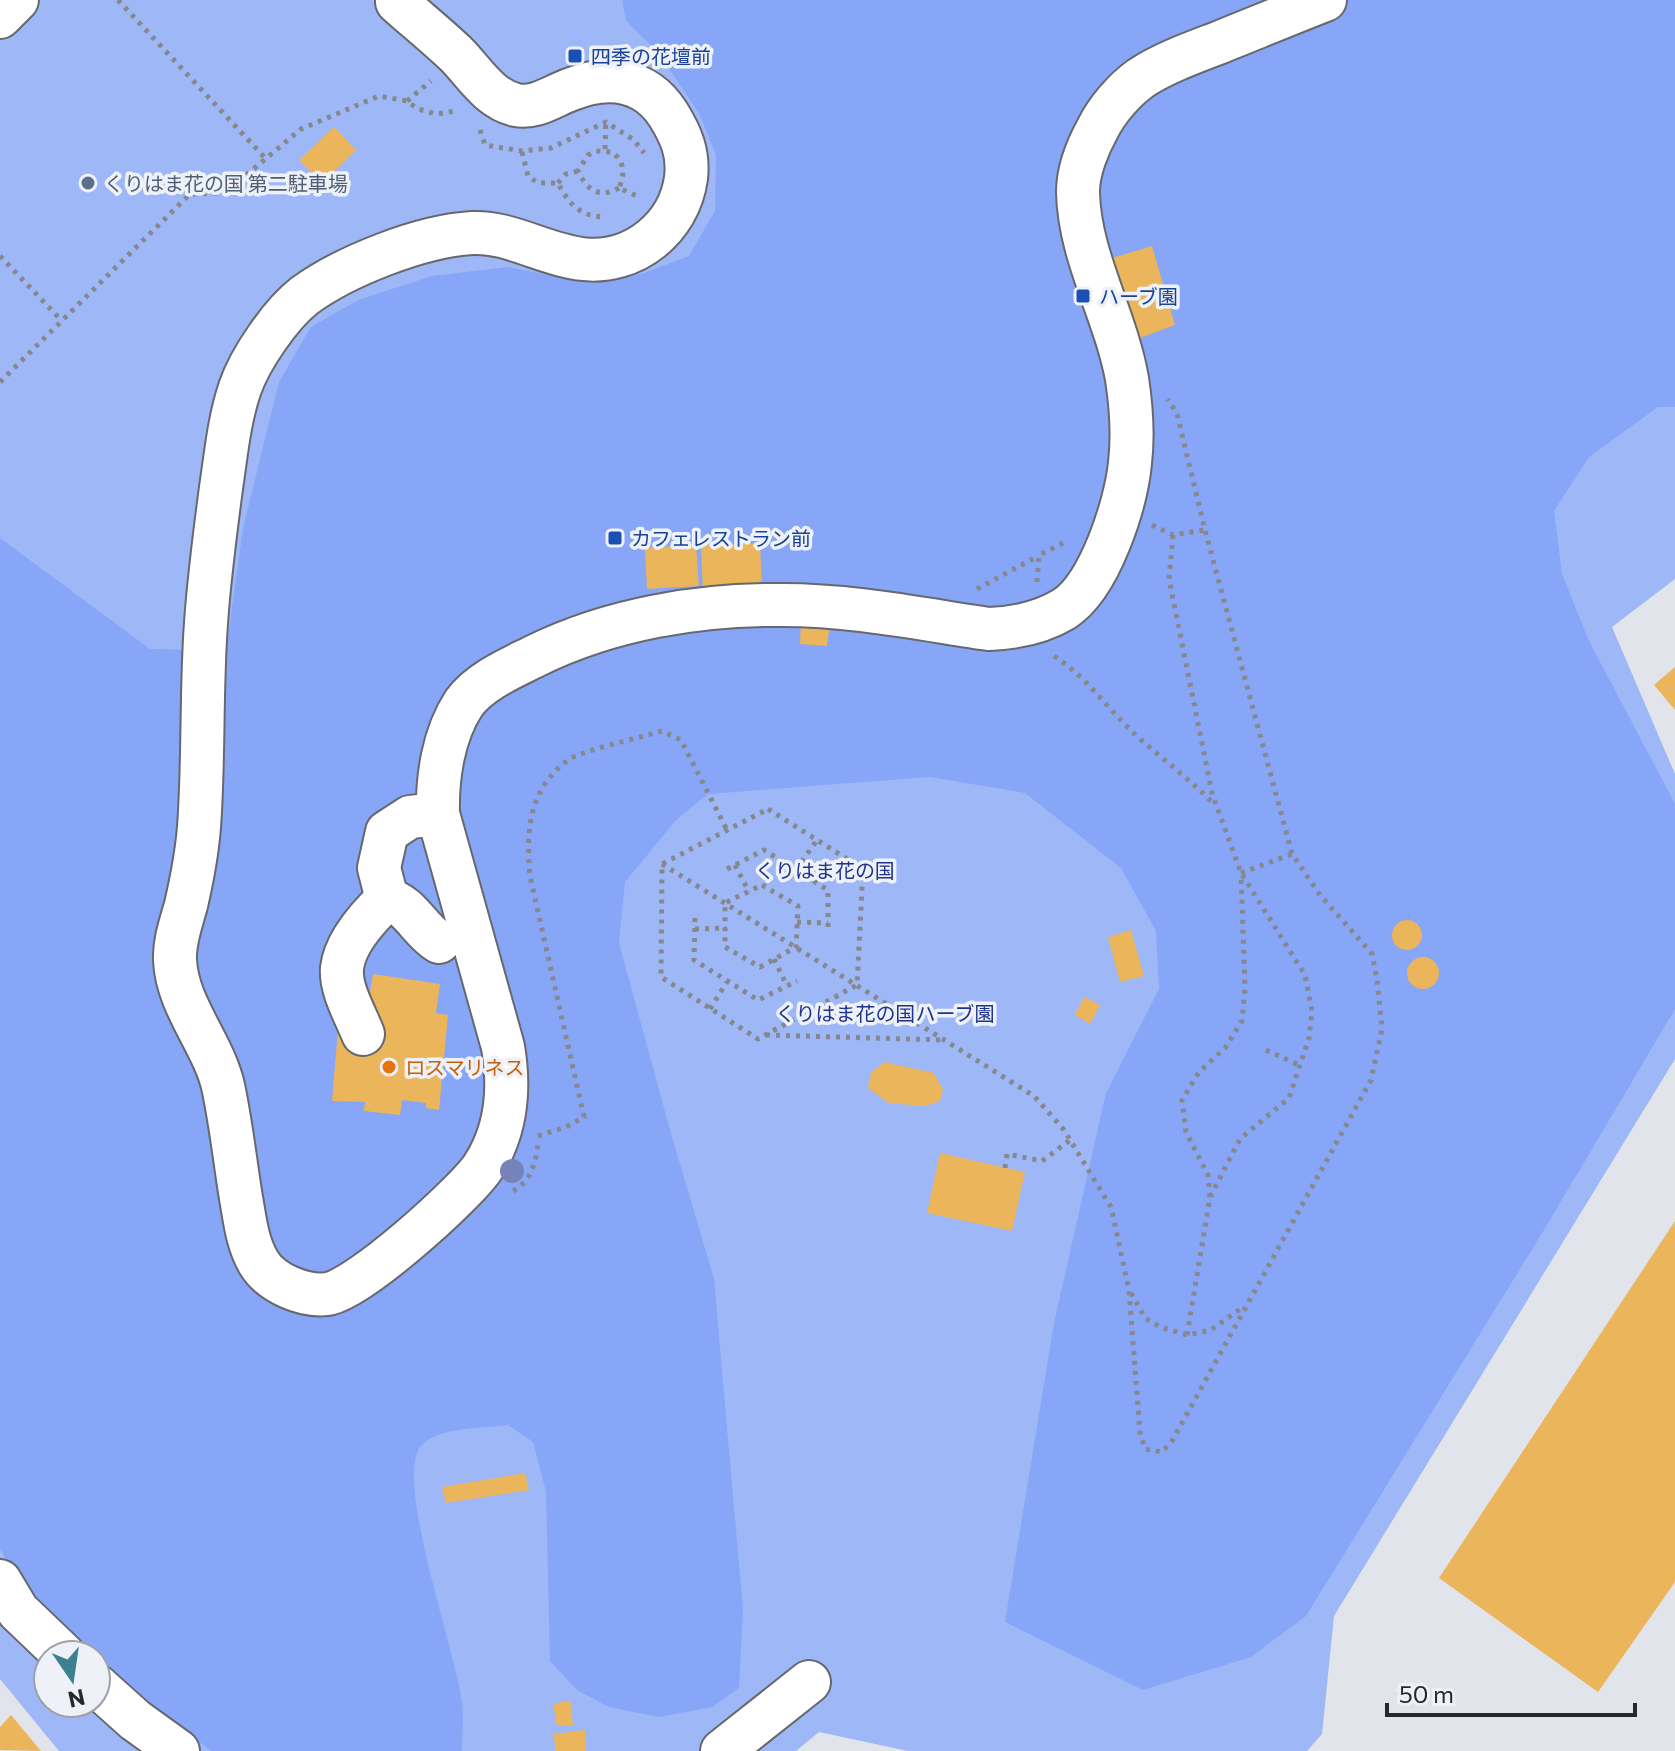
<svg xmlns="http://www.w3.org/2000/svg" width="1675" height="1751" font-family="Commissioner,'Noto Sans JP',sans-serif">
  <rect width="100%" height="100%" fill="#e1e4ea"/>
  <path fill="#9eb7f7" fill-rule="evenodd" d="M0 0H1675V579L1612 627 1675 774V1059L1334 1616 1322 1734 1307 1751H908L819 1732 796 1751H59L0 1679ZM48 1655H96V1703H48Z"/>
  <path fill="#87a6f7" d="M622 0H1675V407H1658L1589 457 1554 511 1562 574 1589 641 1675 804V1009L1544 1230 1306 1616 1251 1657 1143 1690 1005 1622 1054 1323 1106 1093 1159 989 1156 931 1121 868 1025 793 930 777 708 794 676 820 625 882 619 943 670 1130 714 1279 743 1610 739 1688 712 1707 659 1717 609 1707 577 1690 550 1661 546 1492 533 1442 508 1425C485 1428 436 1427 421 1446 393 1478 457 1655 462 1702 464 1718 462 1735 462 1751H211L96 1663V1655L82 1653 30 1598 0 1549V538L150 649 226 651 243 528 279 382 311 327 358 300 432 276 508 267 582 282 641 274 689 256 715 211 716 155 699 113 657 51 626 21Z"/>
  <path fill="#ebb55c" d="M334 127 356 150 322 183 299 160Z
    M1152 246 1175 325 1132 341 1109 259Z
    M760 543 762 592 703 594 701 546Z
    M696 545 699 586 647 589 645 548Z
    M801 622 830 623 827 646 800 644Z
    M1675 667V710L1654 685Z
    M1392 935a15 15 0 1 1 30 0a15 15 0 1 1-30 0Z
    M1131 930 1144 976 1120 982 1108 937Z
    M1407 973a16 16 0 1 1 32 0a16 16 0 1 1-32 0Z
    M373 974 440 984 436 1013 448 1015 439 1110 426 1108V1103L402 1100 400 1115 364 1111 365 1102 332 1101 338 1030 363 1034Z
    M1084 997 1100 1005 1090 1024 1075 1015Z
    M884 1062 934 1073 943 1090 940 1101 925 1106 889 1103 868 1088 871 1073Z
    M940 1153 1025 1172 1012 1231 927 1213Z
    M1675 1221V1582L1598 1692 1439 1578Z
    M525 1473 529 1490 446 1503 442 1487Z
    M570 1700 573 1725 557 1726 553 1704Z
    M11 1715 41 1751 0 1750V1727Z
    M585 1730 586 1751H555L554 1734Z"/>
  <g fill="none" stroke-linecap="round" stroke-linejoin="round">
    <g stroke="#65686d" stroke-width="46">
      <path id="minor" d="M397 2C416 19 437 36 456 54 474 72 489 99 516 105 535 109 551 97 569 90 606 75 644 77 668 114 681 135 689 153 686 178 679 228 634 265 582 259 545 255 509 231 472 233 421 236 345 266 304 296 280 315 250 359 240 388 229 420 226 455 221 488 215 533 209 578 206 623 201 691 204 759 199 827 197 853 192 879 186 905 181 923 174 942 175 960 177 1006 213 1043 223 1086 231 1123 235 1161 241 1198 245 1220 247 1243 259 1263 271 1283 304 1297 327 1294 356 1292 466 1193 483 1167 507 1130 510 1088 503 1047L438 814C437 778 443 735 464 703 480 681 511 668 535 656 610 619 699 604 783 605 852 605 921 619 989 629 1015 628 1041 623 1064 609 1100 586 1126 504 1130 463 1133 437 1131 405 1127 379 1116 316 1079 256 1078 192 1078 171 1088 146 1098 128 1107 110 1124 90 1141 78 1164 63 1192 53 1218 43 1253 29 1289 14 1325 0
        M0 17 17 0
        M438 814 410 817 387 832 379 868 387 899C411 905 419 930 439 942
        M363 1034C355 1014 340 989 342 968 345 942 369 916 387 899
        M0 1581 18 1611 64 1655
        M96 1685 135 1720 178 1751
        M722 1751 809 1682"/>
    </g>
    <path stroke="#86888d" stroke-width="5" stroke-dasharray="4 6" stroke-linecap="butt" d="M118 0 266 159
      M407 101 431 81
      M480 130 485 145 522 151 551 148 606 122 634 140 644 153
      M605 149 606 119
      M522 152 528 176 538 183H558C569 205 581 217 606 217
      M558 183 566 174 578 171
      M619 188C599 199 587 190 578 171L588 155 596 151 612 152C625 162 625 174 619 188L637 196
      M0 256 62 321
      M0 382 190 194 225 193 301 129 379 96 407 101 418 109 436 114 456 111
      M1152 525 1173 535 1205 530
      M1173 535 1169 579 1212 793 1241 873 1305 975 1312 1011 1309 1038 1289 1098 1240 1139 1210 1197
      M1037 582 1039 555 1067 541
      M977 589 1038 556
      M1054 656C1087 677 1109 711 1139 738 1164 760 1190 780 1213 803
      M768 809 863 869 857 985 758 1039 661 977 662 864Z
      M662 864 1034 1096 1064 1130 1111 1207 1129 1290 1140 1432 1145 1449 1162 1452 1172 1441 1371 1080 1382 1029 1377 980 1372 954 1320 895 1292 854 1205 530 1177 414 1168 399
      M735 865 749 892
      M727 869 764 850 828 890V930
      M796 870 817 840
      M1241 873 1292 854
      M762 885 798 906 796 947 760 967 725 947V903Z
      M695 918 694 960 758 1000 797 981
      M797 922 828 923
      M695 929 726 928
      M774 959 787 986
      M710 1009 727 982
      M766 1035 944 1040
      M1266 1050 1301 1066
      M538 1136 566 1127 584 1117 530 876C526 831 528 790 568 760 580 751 642 737 662 731L681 740 727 830
      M1005 1168 1007 1154 1042 1161 1070 1140
      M513 1191C532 1181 536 1161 538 1142
      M1131 1293 1145 1318 1160 1327 1187 1335 1211 1330 1243 1307
      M1187 1335 1210 1197 1208 1175 1186 1132 1182 1100 1199 1072 1225 1048 1242 1021 1245 988 1241 874"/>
    <use href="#minor" stroke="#fff" stroke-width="42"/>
  </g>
  <circle fill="#7683b8" cx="512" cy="1171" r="12"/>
  <g fill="#1a4fb4" stroke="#eef1f7" stroke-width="3">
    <rect x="567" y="48" width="16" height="16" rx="4"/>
    <rect x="1075" y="288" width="16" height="16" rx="4"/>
    <rect x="607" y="530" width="16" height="16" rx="4"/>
  </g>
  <circle fill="#5c6f8a" stroke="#eef1f7" stroke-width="3" cx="88" cy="183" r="8"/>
  <circle fill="#e8710a" stroke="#eef1f7" stroke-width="3" cx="389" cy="1067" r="8"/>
  <g text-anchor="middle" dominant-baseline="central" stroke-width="7" stroke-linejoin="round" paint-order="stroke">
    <g font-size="20" fill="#164399" stroke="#eef1f7" text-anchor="start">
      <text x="591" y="56">四季の花壇前</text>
      <text x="1099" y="296">ハーブ園</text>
      <text x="631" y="538">カフェレストラン前</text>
    </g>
    <g font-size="20" fill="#4e5e75" stroke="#eef1f7" text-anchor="start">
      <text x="104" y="183">くりはま花の国 第二駐車場</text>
    </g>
    <g font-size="20" fill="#1e338f" stroke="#eef1f7">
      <text x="825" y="870">くりはま花の国</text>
      <text x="885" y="1013">くりはま花の国ハーブ園</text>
    </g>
    <g font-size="20" fill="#c56008" stroke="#eef1f7" text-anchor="start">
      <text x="405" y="1067">ロスマリネス</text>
    </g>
  </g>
  <g transform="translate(72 1679) rotate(167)"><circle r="38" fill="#eef1f7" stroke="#9ea1a5" stroke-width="2"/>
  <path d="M0-6L14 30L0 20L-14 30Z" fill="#3d8090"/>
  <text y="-12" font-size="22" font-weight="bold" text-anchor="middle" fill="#27282b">N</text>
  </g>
  <path d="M1387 1703v12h248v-12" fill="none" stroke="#27282b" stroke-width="4"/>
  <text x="1399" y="1703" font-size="24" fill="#27282b" stroke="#eef1f7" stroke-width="6" paint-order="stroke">50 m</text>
</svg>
